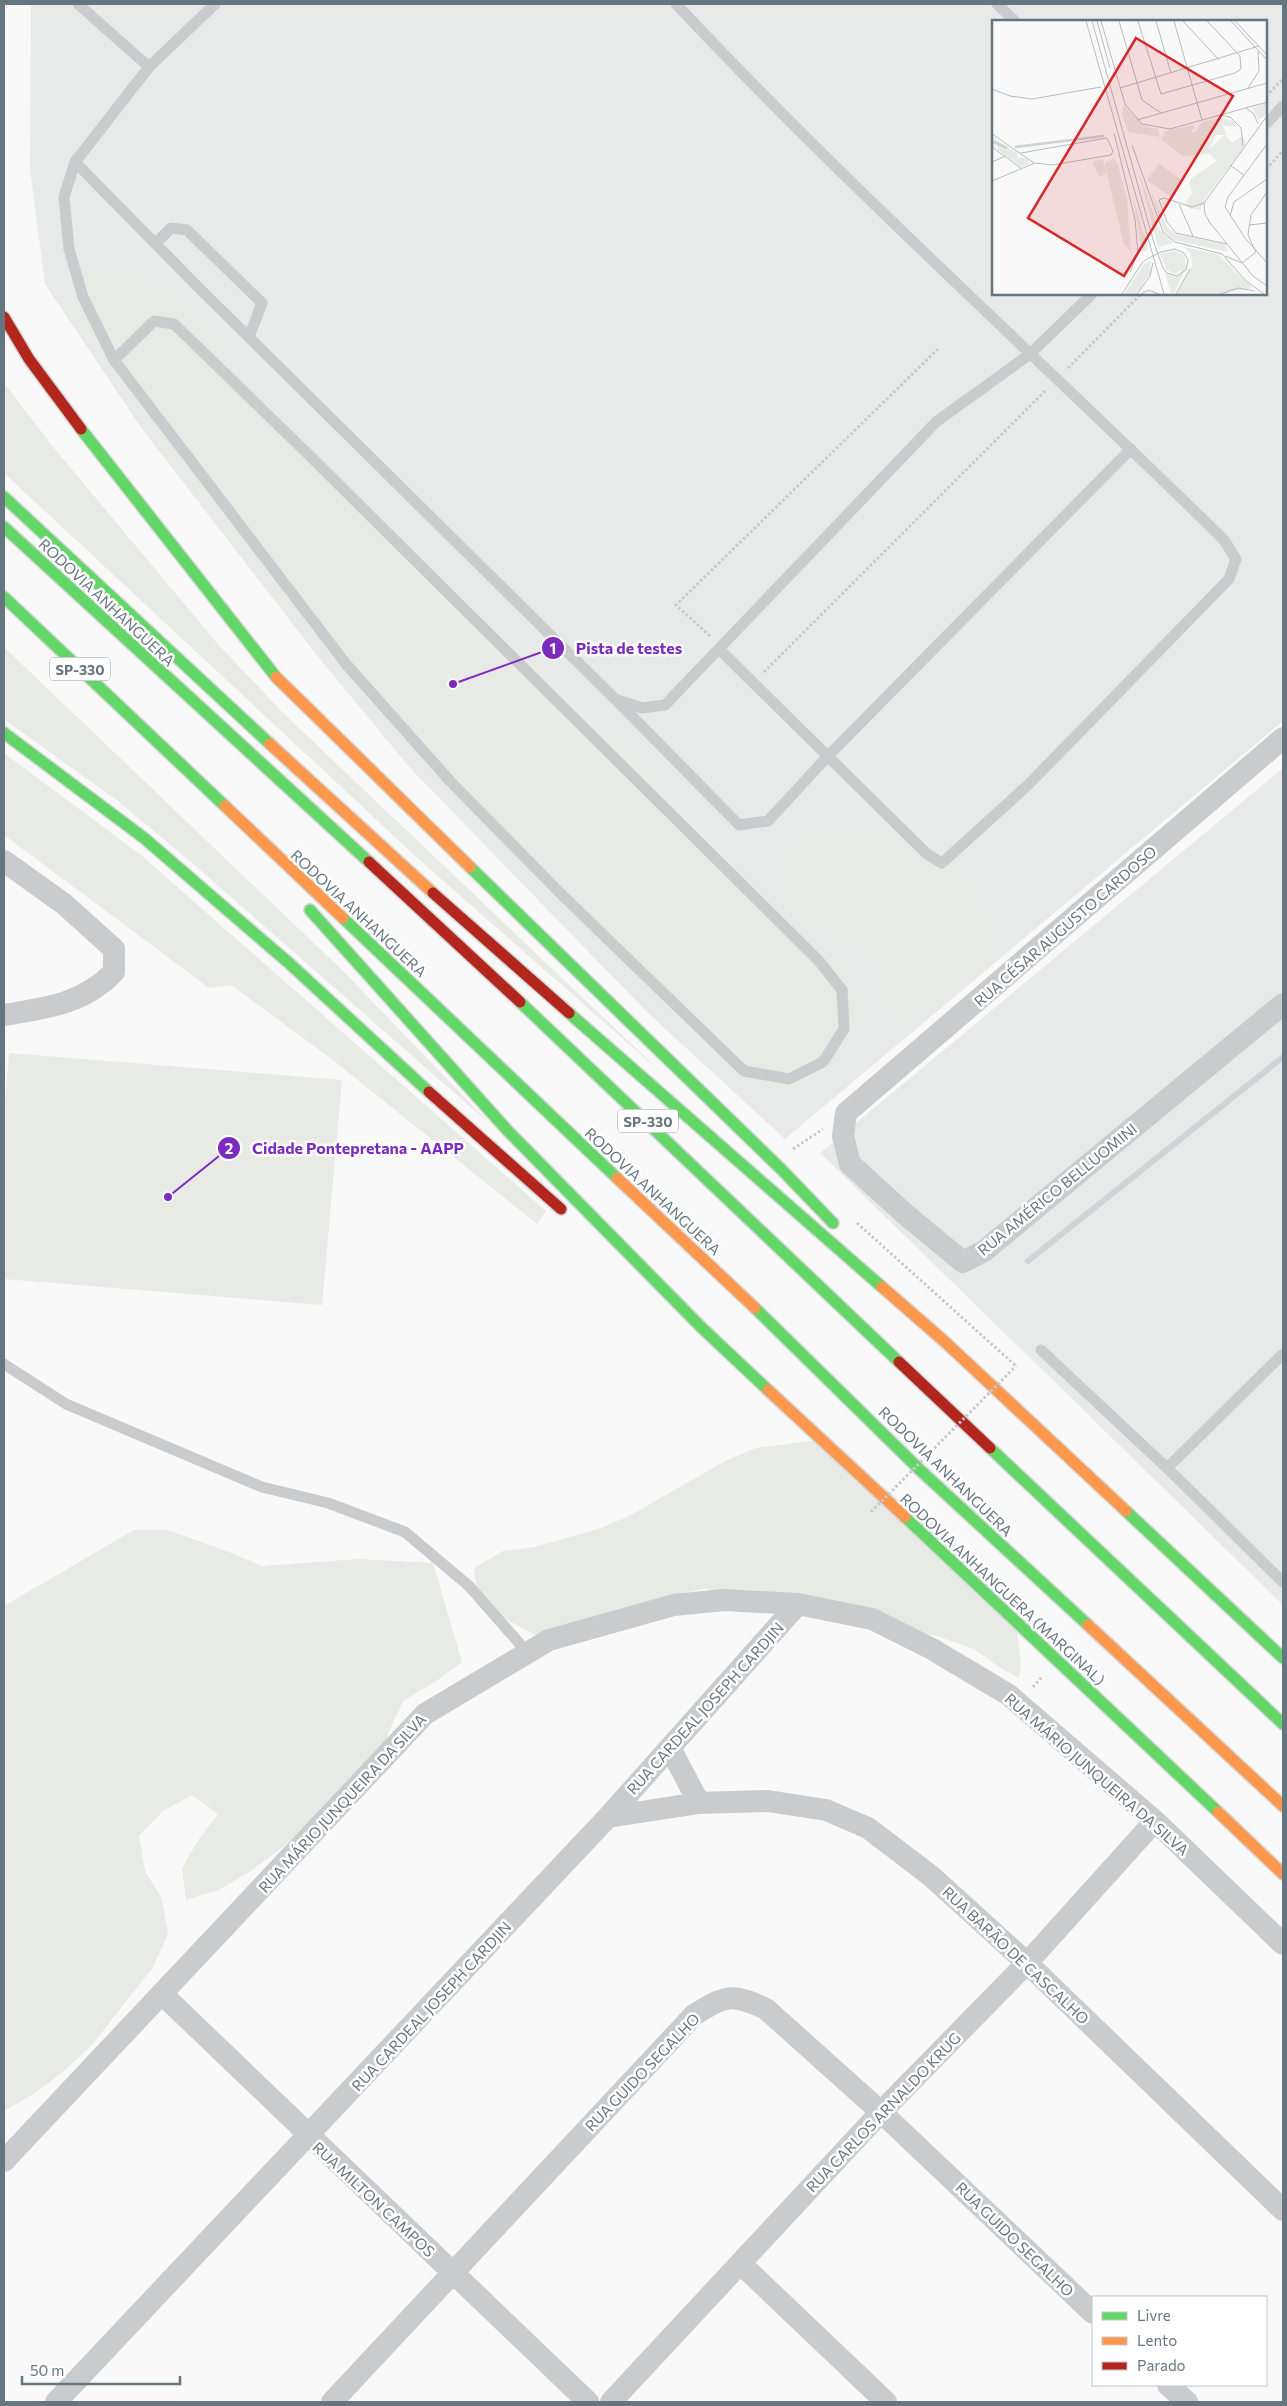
<svg xmlns="http://www.w3.org/2000/svg" width="1287" height="2406" font-family="Commissioner,sans-serif">
  <rect width="100%" height="100%" fill="#f9f9f9"/>
  <path fill="#e8e9e9" fill-rule="evenodd" d="M31 4H1283V721L785 1139 647 1012 411 769 319 658 142 429 45 284 30 169ZM993 21H1266V294H993Z
    M1283 768V1605L820 1153Z"/>
  <path fill="#e8eae6" d="M107 270 167 290 199 318 232 363 844 969C852 980 861 993 860 1007 860 1033 821 1085 793 1088 760 1090 743 1077 716 1060L421 765 379 715 321 653 152 435 66 308 76 280Z
    M4 383 54 448 217 643 281 711 662 1073 424 864 4 473Z
    M4 647 344 972 491 1125 190 861 119 802 4 719Z
    M4 753 142 856 546 1211 537 1224 329 1057 231 985 209 988 4 835Z
    M835 823C878 830 918 846 954 872 973 887 986 910 998 930L993 962 932 1007 903 1024H899L894 1015 884 982 865 950 834 939 809 920 785 895 781 864 806 840Z
    M9 1053 342 1080 322 1305 4 1279V1115Z
    M819 1440 897 1500 926 1517 956 1543 982 1571 1017 1632 1021 1664 1019 1678 999 1667 974 1649 937 1636 836 1618 739 1593 703 1589 665 1597 539 1637 504 1618 478 1599 474 1568 503 1551 535 1547 601 1528 631 1515 725 1461 756 1448Z
    M134 1530H168L229 1552 262 1566 358 1559 433 1563 462 1662 435 1682 403 1701 388 1734 383 1766 331 1810 251 1871 219 1890 186 1900 182 1868 199 1839 218 1814 192 1795 163 1811 139 1836 145 1871 162 1899 168 1934 153 1967 92 2045 64 2071 34 2094 4 2111V1606Z"/>
  <g fill="none" stroke-linecap="round" stroke-linejoin="round">
    <path stroke="#ccd4d6" stroke-width="6" d="M1028 1261 1283 1057"/>
    <g stroke="#d5d6d6" stroke-width="14">
      <path id="fast" d="M81 429 276 677
        M4 497 270 744
        M4 527 369 862
        M4 597 225 806
        M4 733 144 838 290 964 429 1092
        M470 867 782 1170 833 1223
        M310 910 508 1131 701 1327 768 1390
        M343 918 617 1178
        M520 1002 899 1362
        M569 1013 882 1287
        M755 1308 920 1470 1088 1625
        M990 1448 1283 1724
        M1126 1511 1283 1658
        M905 1517 1218 1812"/>
    </g>
    <g stroke="#d5d6d6" stroke-width="14">
      <path id="slow" d="M276 677 470 867
        M270 744 433 893
        M225 806 343 918
        M617 1178 755 1308
        M882 1287 944 1341 1126 1511
        M768 1390 905 1517
        M1088 1625 1283 1806
        M1218 1812 1283 1874"/>
    </g>
    <g stroke="#d5d6d6" stroke-width="14">
      <path id="jam" d="M4 317 29 359 81 429
        M369 862 520 1002
        M433 893 569 1013
        M429 1092 561 1209
        M899 1362 990 1448"/>
    </g>
    <path stroke="#c8c9ca" stroke-width="3" stroke-dasharray="2.5 2.5" stroke-linecap="butt" d="M1266 96 1283 79
      M1266 169 1283 151
      M1068 368 1141 294
      M710 636 676 605 938 349
      M764 672 1046 390
      M793 1149 823 1129
      M857 1223 1016 1366
      M1033 1687 1042 1677"/>
    <path stroke="#cacbcc" stroke-width="11" d="M78 4 149 67
      M215 4 149 67 75 162 199 288 615 699 642 708 665 705 936 422 1030 354 1092 294
      M676 4C851 190 1042 361 1224 540L1236 559 1229 579 1029 784 942 863 927 854 719 649
      M997 4 1015 21
      M1266 124 1283 106
      M75 162 64 197 69 249 83 297 114 360
      M156 243 171 228 187 230 262 303 249 337
      M154 321 174 324 307 453 819 961 842 990 844 1029 823 1062 789 1079 744 1071 560 893 450 781 346 664 114 360Z
      M617 701 739 825 768 821 827 757 1131 449
      M1041 1350 1167 1468 1283 1582
      M4 1364 66 1404 262 1487 328 1503 405 1532 469 1586 527 1652
      M1167 1468 1283 1354"/>
    <path stroke="#cacbcc" stroke-width="22" d="M1283 738 846 1113 843 1136 850 1164 905 1214 963 1262 984 1251 1283 1004
      M4 861 64 904 114 949V972C83 1004 46 1008 4 1015
      M670 1748 699 1803
      M608 1817 699 1803 768 1801 826 1810 868 1828 931 1876 1027 1963 1283 2210
      M162 1994 588 2402
      M4 2161 425 1714 549 1640 674 1605 724 1600 798 1604 872 1619 932 1649 1009 1695 1018 1703 1155 1821 1283 1944
      M741 2264 886 2402
      M1168 2385 1187 2402
      M56 2402 608 1817 798 1604
      M332 2402 694 2015C726 1995 732 1993 766 2009L881 2112 1093 2313
      M611 2402 881 2112 1027 1963 1155 1821"/>
    <use href="#fast" stroke="#63d668" stroke-width="11"/>
    <use href="#slow" stroke="#ff974d" stroke-width="11"/>
    <use href="#jam" stroke="#b3261e" stroke-width="11"/>
    <path stroke="#c8c9ca" stroke-width="3" stroke-dasharray="2.5 2.5" stroke-linecap="butt" d="M871 1512 1016 1366"/>
  </g>
  <g text-anchor="middle" dominant-baseline="central" stroke-width="5" stroke-linejoin="round" paint-order="stroke">
    <g fill="#fff" stroke="#949fa6" stroke-width="1">
      <rect x="50" y="657.5" width="60" height="23" rx="4"/>
      <rect x="618" y="1109.5" width="60" height="23" rx="4"/>
    </g>
    <g font-size="14" font-weight="bold" fill="#667680">
      <text x="80" y="669">SP-330</text>
      <text x="648" y="1121">SP-330</text>
    </g>
    <g font-size="15" fill="#667680" stroke="#fff">
      <text transform="translate(107 602) rotate(43)">RODOVIA ANHANGUERA</text>
      <text transform="translate(359 913) rotate(43)">RODOVIA ANHANGUERA</text>
      <text transform="translate(1065 926) rotate(-41)">RUA CÉSAR AUGUSTO CARDOSO</text>
      <text transform="translate(1057 1189) rotate(-39)">RUA AMÉRICO BELLUOMINI</text>
      <text transform="translate(653 1191) rotate(43)">RODOVIA ANHANGUERA</text>
      <text transform="translate(946 1471) rotate(44)">RODOVIA ANHANGUERA</text>
      <text transform="translate(1003 1589) rotate(43)">RODOVIA ANHANGUERA (MARGINAL)</text>
      <text transform="translate(705 1708) rotate(-48)">RUA CARDEAL JOSEPH CARDJIN</text>
      <text transform="translate(1097 1774) rotate(41)">RUA MÁRIO JUNQUEIRA DA SILVA</text>
      <text transform="translate(342 1803) rotate(-47)">RUA MÁRIO JUNQUEIRA DA SILVA</text>
      <text transform="translate(1016 1955) rotate(43)">RUA BARÃO DE CASCALHO</text>
      <text transform="translate(431 2006) rotate(-47)">RUA CARDEAL JOSEPH CARDJIN</text>
      <text transform="translate(642 2072) rotate(-46)">RUA GUIDO SEGALHO</text>
      <text transform="translate(883 2112) rotate(-46)">RUA CARLOS ARNALDO KRUG</text>
      <text transform="translate(374 2199) rotate(43)">RUA MILTON CAMPOS</text>
      <text transform="translate(1015 2239) rotate(44)">RUA GUIDO SEGALHO</text>
    </g>
  </g>
  <g transform="translate(992 20)">
    <rect width="275" height="275" fill="#f9f9f9"/>
    <path d="M275 82V94L267 100 260 88ZM132 85 151 106 166 109 167 117 136 112 130 94ZM227 98 243 101 244 107 230 105 235 115H224L217 129 233 115 240 123 249 117 253 120V126L213 178 208 190 196 188 194 180 200 174 197 160 225 141 218 134 191 136 170 120 173 111 201 105 203 108 198 111 202 113 210 102ZM0 117 25 133 26 138H36L37 144 29 147 6 130 5 125 2 124 3 128 0 127ZM111 139 114 154 107 157 100 142ZM122 139 126 145 135 180 139 232 132 224 113 146 114 142ZM167 144 191 161 179 177 155 160ZM146 150 167 209 182 223 166 227ZM140 172 156 230 151 232 150 231ZM159 172 175 207 183 214 233 224 236 232 182 220 171 209ZM192 227 227 235 260 268 227 274H185L201 244 198 233ZM183 231 192 236 194 247 183 254 174 249 168 234ZM159 240 158 254 144 274H132L152 244ZM197 240 182 274H179L173 253 185 257Z" fill="#e8eae6"/>
    <path fill="none" stroke="#ccd4d6" stroke-width="2.5" d="M0 121 15 128M23 127 112 116"/>
    <path fill="none" stroke="#b5bdc2" stroke-width="1" d="M94 1 172 274M100 1 162 223M105 1 118 48M109 1 133 84 150 104 178 109 275 82M127 1 150 80 169 93M146 1 169 74 243 53 249 49 248 36 215 1M164 1 179 53M182 1 210 100M191 1 227 40M239 1 275 40M243 1 275 35M128 68 267 26M256 68 267 51 266 31M0 69 18 76 40 79 109 67M254 88 262 94 266 104M228 95 238 97 249 108 251 126M145 100 275 63M122 113 143 199 146 233 138 252M0 114 42 143M275 124 236 177 233 187 253 218 275 243M140 125 171 212 183 222 230 234 254 261 272 274M0 127 30 149M0 142 14 136M238 145 252 155M0 161 43 143 60 145 119 135 121 131 115 118 29 133M212 183 213 194 218 203 261 256 275 266M187 184 201 216M238 196 242 182 275 159M257 205 275 203M235 224 184 213 175 202 167 180 172 178 200 187 212 183 275 96M233 236 250 243M250 243 264 232 256 215 259 195 275 172M130 274 150 243 155 239 169 232 183 229 192 233 196 240 194 250 185 256 175 253 171 248 162 223M145 274 158 256 161 243M149 274 156 270 167 274M184 274 198 249M228 274 246 268 263 271"/>
    <path fill="#d62828" fill-opacity="0.15" stroke="#d62828" stroke-width="2.5" d="M144 18 241 76 132 256 36 198Z"/>
    <rect width="275" height="275" fill="none" stroke="#667680" stroke-width="2.5"/>
  </g>
  <path fill="none" stroke="#7b2cbf" stroke-width="2" d="M453 684L553 648M168 1197L229 1148"/>
  <g fill="#7b2cbf" stroke="#fff" stroke-width="2">
    <circle cx="453" cy="684" r="5"/>
    <circle cx="168" cy="1197" r="5"/>
    <circle cx="553" cy="648" r="12"/>
    <circle cx="229" cy="1148" r="12"/>
  </g>
  <g font-size="15" text-anchor="middle" font-weight="bold" fill="#fff">
    <text x="553" y="654">1</text>
    <text x="229" y="1154">2</text>
  </g>
  <g font-size="16" text-anchor="middle" font-weight="bold" fill="#7b2cbf" stroke="#fff" stroke-width="5" stroke-linejoin="round" paint-order="stroke">
    <text x="629" y="654">Pista de testes</text>
    <text x="358" y="1154">Cidade Pontepretana - AAPP</text>
  </g>
  <rect width="1287" height="2406" fill="none" stroke="#667680" stroke-width="10"/>
  <rect x="1092" y="2296" width="175" height="90" fill="#ffffff" stroke="#c2c8cc"/>
  <rect x="1102" y="2312" width="25" height="8" fill="#63d668" stroke="#c2c8cc"/>
  <text x="1137" y="2321" font-size="15" fill="#667680">Livre</text>
  <rect x="1102" y="2337" width="25" height="8" fill="#ff974d" stroke="#c2c8cc"/>
  <text x="1137" y="2346" font-size="15" fill="#667680">Lento</text>
  <rect x="1102" y="2362" width="25" height="8" fill="#b3261e" stroke="#c2c8cc"/>
  <text x="1137" y="2371" font-size="15" fill="#667680">Parado</text>
  <path d="M22 2376v8h158v-8" fill="none" stroke="#667680" stroke-width="2.5"/>
  <text x="30" y="2376" font-size="15" fill="#667680" stroke="#ffffff" stroke-width="4" paint-order="stroke">50 m</text>
</svg>
